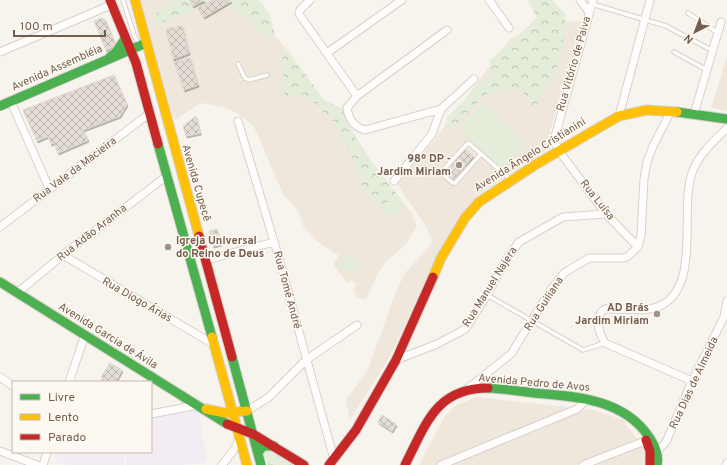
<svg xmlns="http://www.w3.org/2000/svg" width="727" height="465" font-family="Overpass,sans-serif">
  <defs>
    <pattern id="grass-tufts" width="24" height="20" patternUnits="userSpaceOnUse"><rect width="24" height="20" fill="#e4edda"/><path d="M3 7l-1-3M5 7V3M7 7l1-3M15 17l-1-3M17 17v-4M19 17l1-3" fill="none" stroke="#bdc3b3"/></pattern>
    <pattern id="forest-crowns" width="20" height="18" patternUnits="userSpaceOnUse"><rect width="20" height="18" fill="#e4edda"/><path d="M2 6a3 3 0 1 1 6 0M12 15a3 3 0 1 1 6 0" fill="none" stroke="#bdc3b3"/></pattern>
    <pattern id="building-cross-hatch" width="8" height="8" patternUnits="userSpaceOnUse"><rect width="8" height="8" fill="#e4ddd5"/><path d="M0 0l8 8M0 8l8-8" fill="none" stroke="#bdb6af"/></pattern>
    <filter id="shadow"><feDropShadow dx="1" dy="2" stdDeviation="0" flood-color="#0004"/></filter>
  </defs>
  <rect width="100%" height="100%" fill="#f7f4ee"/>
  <path fill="#efe7dc" d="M139 0H258L269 13 275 35 323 99 342 109 346 121 372 162 403 202 412 214 417 226 406 244 385 263 378 273 366 299 358 298 353 291 357 284 352 280 347 283 333 264 339 256 318 242 304 228 298 211 283 194 254 127 240 115 227 108 201 103 175 120 171 111Z
    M582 21 548 138 550 148 477 196 464 212 441 248 389 358 350 420 346 400 368 370 396 291 405 273 433 242 425 225 397 184 435 139 511 38 547 23Z
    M727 57V111L711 108Z
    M477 397 595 410 623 420 643 447 644 465H419L445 416 456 405Z"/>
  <path fill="#f4ecf4" d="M198 409 207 462 184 465H126L127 452H151V419Z
    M57 452H125L124 465H68L57 463 56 459Z"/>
  <path fill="url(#grass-tufts)" d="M269 448 297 465H268L264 453Z"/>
  <path fill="url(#forest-crowns)" d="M172 0H211L185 15 154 25 153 20 159 9 173 5Z
    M230 0H258L269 13 275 35 263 38 248 17 233 9Z
    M528 0H552L566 15 562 57 534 110 520 88 486 94 451 130 446 118 493 73 489 61 537 18Z
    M286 48 323 99 342 109C352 141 377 169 397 194L380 208 361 184 355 163 331 116C319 111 314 101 304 94L287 97 278 86 285 79 280 66Z"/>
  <path fill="#e4edda" d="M483 103 526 143 503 168 459 129Z
    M397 194 406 206 389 219 380 208Z
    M345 254 362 263 354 276 338 266Z"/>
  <path fill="url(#building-cross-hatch)" stroke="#e0d7d0" filter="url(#shadow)" d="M190 0H204L193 6Z
    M212 0 231 1 204 17 198 8Z
    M102 18 106 21 116 45 106 50 94 21Z
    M182 26 189 53 173 59 166 29Z
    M190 58 198 85 184 90 174 62Z
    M114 75 127 104 120 116 83 130 88 140 58 153 54 143 51 144 48 136 37 141 23 110Z
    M196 116 200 133 186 136 183 126Z
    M465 149 473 156 453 181 444 173Z
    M217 229 221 244 213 246 209 231Z
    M110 363 122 370 115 382H107L101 377Z
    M382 415 396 424 392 431 378 422Z"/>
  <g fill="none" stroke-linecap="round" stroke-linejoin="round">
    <g stroke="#d7d1cc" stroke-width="5.5">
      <path id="lane" d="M123 0 134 35 139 44
        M592 4 666 26 713 51
        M688 13 718 33
        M674 52 707 70
        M238 64 245 78 249 80 267 75
        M481 154 455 183H453L442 174V171L468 143 471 145 511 180
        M487 295 583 350 605 343"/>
    </g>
    <g stroke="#d7d1cc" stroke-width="9">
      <path id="street" d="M310 0 300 10 299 14 357 96
        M489 0 509 28
        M580 0 589 12
        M593 0 554 140 559 151 606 214 638 247
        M0 52 111 5
        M327 53 402 0
        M11 102 49 188
        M441 109 365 130C354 127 349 120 347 108L357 96 447 30
        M694 114 721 22
        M619 116 650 0
        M238 121 278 255 334 459
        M394 181 432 134 441 109 474 79
        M0 227 150 113
        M63 255 213 344
        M206 260 274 242
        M17 293 63 255 168 175
        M396 360 437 344 460 332 466 328 487 295 506 260 519 242 563 217 606 214
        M0 377 13 386
        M692 381 605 343C599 333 593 316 605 309 623 308 643 313 660 306 702 286 679 210 692 173 698 155 714 141 727 128
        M69 382 85 335
        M467 389 511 354 550 291 564 273 589 258H622L627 257 638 247 641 235 644 179 647 162 653 146 671 111
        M247 411 269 397 306 360 357 325
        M151 414 198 405
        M0 451 37 465
        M654 455 666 442 692 381 724 317 727 301
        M43 465 47 452
        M222 465 233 451 240 439
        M441 465 577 409 587 399
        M583 465 650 439
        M726 465 727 463"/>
    </g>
    <g stroke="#d7d1cc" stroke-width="11">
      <path id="fast" d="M109 58 116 52 125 39
        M0 106 146 43
        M677 112 727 119
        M158 144 212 337
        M0 282 227 424
        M232 357 261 465
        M488 388C504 389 519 391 534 393 575 396 624 399 649 437 655 446 659 454 657 465
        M258 453 263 446H274"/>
    </g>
    <g stroke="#d7d1cc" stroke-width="11">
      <path id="slow" d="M135 0 199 236
        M433 277 441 258 465 218 479 202 535 165 619 116 647 110 677 112
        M212 337 247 465
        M206 409 225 413 247 411"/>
    </g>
    <g stroke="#d7d1cc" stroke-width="11">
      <path id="jam" d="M110 0 136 63 158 144
        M199 236 232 357
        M227 424 253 434 304 465
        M646 440 650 451V465
        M329 465 356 430 396 360 433 277
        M405 465C426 424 436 388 488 388"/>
    </g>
    <use href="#lane" stroke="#fefdfc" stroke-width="3.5"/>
    <use href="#street" stroke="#fefdfc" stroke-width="7"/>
    <use href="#fast" stroke="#4caf50" stroke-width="9"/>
    <use href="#slow" stroke="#ffc107" stroke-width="9"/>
    <use href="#jam" stroke="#c62828" stroke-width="9"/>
  </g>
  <g fill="#a29187" stroke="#fef9f0" stroke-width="1.5">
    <circle cx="459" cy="165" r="4"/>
    <circle cx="168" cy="247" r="4"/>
    <circle cx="657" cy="314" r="4"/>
  </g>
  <g text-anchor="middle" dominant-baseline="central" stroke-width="3" stroke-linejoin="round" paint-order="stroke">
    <g font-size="11" fill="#745c4f" stroke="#fef9f0">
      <text transform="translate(574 64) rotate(-74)">Rua Vitório de Paiva</text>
      <text transform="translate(57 68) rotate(-24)">Avenida Assembléia</text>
      <text transform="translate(530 155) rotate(-32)">Avenida Ângelo Cristianini</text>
      <text transform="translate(75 170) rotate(-37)">Rua Vale da Macieira</text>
      <text transform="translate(196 183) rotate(74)">Avenida Cupecê</text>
      <text transform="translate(597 200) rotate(51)">Rua Luísa</text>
      <text transform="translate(92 233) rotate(-38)">Rua Adão Aranha</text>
      <text transform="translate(490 287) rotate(-58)">Rua Manuel Najera</text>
      <text transform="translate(287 290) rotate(75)">Rua Tomé André</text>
      <text transform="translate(137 300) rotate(30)">Rua Diogo Árias</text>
      <text transform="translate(544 304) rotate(-57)">Rua Guiliana</text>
      <text transform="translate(108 336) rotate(32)">Avenida Garcia de Ávila</text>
      <text transform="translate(534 383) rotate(5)">Avenida Pedro de Avos</text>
      <text transform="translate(694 383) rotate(-65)">Rua Dias de Almeida</text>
    </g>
    <g font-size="11" font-weight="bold" fill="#745c4f" stroke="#fef9f0" text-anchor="end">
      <text x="451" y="159">98º DP -<tspan x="451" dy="13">Jardim Miriam</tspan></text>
      <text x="176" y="241" text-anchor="start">Igreja Universal<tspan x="176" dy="13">do Reino de Deus</tspan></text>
      <text x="649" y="308">AD Brás<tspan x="649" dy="13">Jardim Miriam</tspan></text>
    </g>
  </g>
  <rect x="12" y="381" width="140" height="72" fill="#fef9f0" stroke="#c7bab0"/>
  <rect x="20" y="394" width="20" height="6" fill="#4caf50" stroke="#c7bab0"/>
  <text x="48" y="401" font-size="12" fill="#745c4f">Livre</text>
  <rect x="20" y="414" width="20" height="6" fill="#ffc107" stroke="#c7bab0"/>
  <text x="48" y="421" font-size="12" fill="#745c4f">Lento</text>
  <rect x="20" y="434" width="20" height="6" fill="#c62828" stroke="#c7bab0"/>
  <text x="48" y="441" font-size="12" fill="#745c4f">Parado</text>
  <g transform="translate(695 32) rotate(222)" stroke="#fef9f0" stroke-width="3" paint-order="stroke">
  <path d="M0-3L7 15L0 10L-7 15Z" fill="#745c4f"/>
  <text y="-6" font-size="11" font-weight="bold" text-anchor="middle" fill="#745c4f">N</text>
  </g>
  <path d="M14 30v6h91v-6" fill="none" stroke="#745c4f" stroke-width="2"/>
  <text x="20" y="30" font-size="12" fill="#745c4f" stroke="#fef9f0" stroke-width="3" paint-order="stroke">100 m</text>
</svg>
